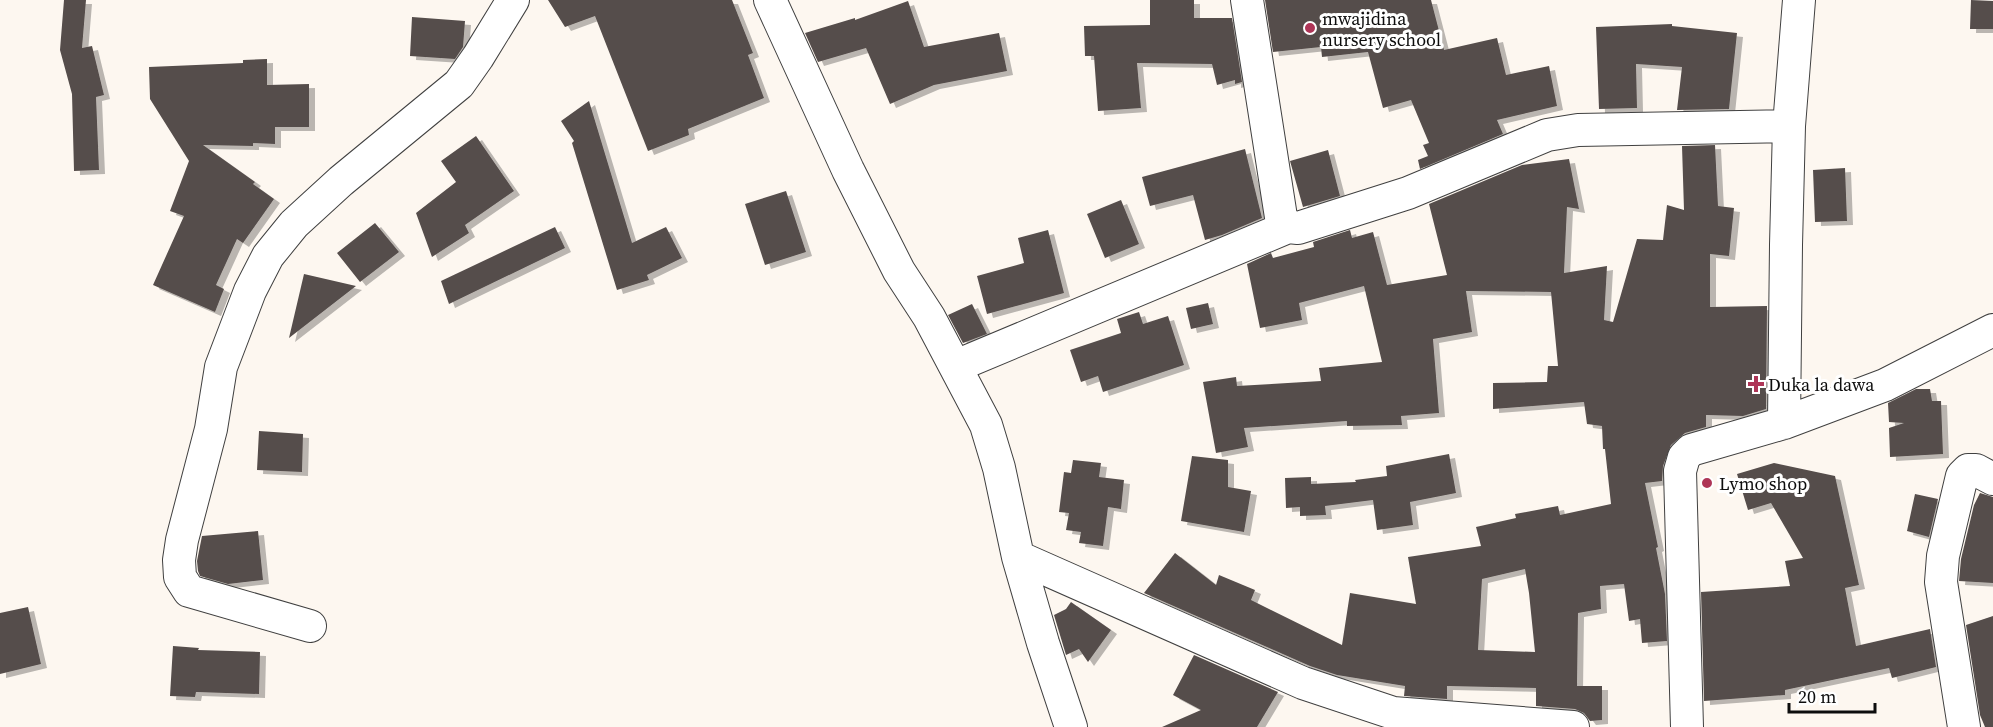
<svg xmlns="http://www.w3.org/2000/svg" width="1993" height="727" font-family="'Source Serif 4',serif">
  <defs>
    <filter id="shadow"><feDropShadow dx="6" dy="4" stdDeviation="0" flood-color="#0004"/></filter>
  </defs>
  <rect width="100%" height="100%" fill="#fdf7f0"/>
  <path fill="#554d4b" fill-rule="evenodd" filter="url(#shadow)" d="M64 0H86L82 48 92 46 104 95 96 97 99 170 74 171 72 94 60 50Z
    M548 0H732L753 53 748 55 764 98 688 129 689 135 648 151 595 16 565 27Z
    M1150 0H1194V18H1232L1242 82 1235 84V80L1217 85 1212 64 1137 63 1141 108 1098 111 1094 56H1085L1084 26 1150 25Z
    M1265 0H1431L1444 50 1497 38 1506 75 1549 66 1557 106 1497 120 1503 134 1420 169 1418 160 1428 156 1423 145 1429 143 1411 100 1383 108 1368 52 1322 57 1321 47 1273 52Z
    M1971 0 1993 1V29H1970Z
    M908 1 924 47 999 33 1007 71 934 85 890 104 866 48 818 62 805 33 855 18V20Z
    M412 17 465 21 463 47 455 59 410 56Z
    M1672 24V26L1737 33 1729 109 1677 110 1682 67 1636 64 1637 108 1599 109 1596 27Z
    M267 59V85L309 84V127H275V144L253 143V146L203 145 255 182 253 184 274 199 243 243 237 239 216 285 224 289 215 312 153 285 184 216 170 211 189 161 150 99 149 67 243 63V60Z
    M589 101 632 243 666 227 682 258 647 275 649 280 617 290 572 143 574 141 561 121Z
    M476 136 514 191 465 225 469 233 432 257 416 213 456 182 441 161Z
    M1715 145 1718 206 1734 208 1729 256 1710 254V307L1767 306 1766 409 1743 416 1706 415V427L1685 433 1671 445 1663 466 1662 481 1645 483 1658 547 1656 548 1665 594 1667 641 1642 643 1640 619 1629 621 1624 584 1600 586 1601 609 1578 613 1577 686H1602V720L1590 721 1584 713 1575 709 1536 706V688L1447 686V699L1404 696 1405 686 1337 675 1310 666 1144 593 1175 553 1216 585 1219 575 1255 590 1251 600 1342 645 1350 593 1416 604 1408 557 1481 546 1476 527 1516 518 1515 514 1558 506 1560 515 1611 504 1605 449H1603L1602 426 1587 424 1584 402 1493 409V383L1547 382 1548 366H1558L1551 292 1466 291 1472 332 1433 339 1439 413 1401 416 1402 425 1347 426V421L1244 428 1248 447 1216 453 1203 382 1236 377 1237 386 1321 381 1319 368 1382 362 1364 286 1299 303 1302 320 1260 328 1247 264 1271 253 1273 258 1314 247 1313 242 1350 230 1352 238 1373 232 1387 285 1447 275 1429 204 1522 165 1569 159 1579 209 1567 207 1564 273 1607 266 1604 320 1613 322 1637 239 1663 240 1667 205 1684 210 1682 146ZM1525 569 1529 593 1535 652 1478 650 1482 579Z
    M1245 149 1262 218 1222 235 1205 240 1193 195 1150 206 1142 177Z
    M1328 150 1340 196 1303 207 1290 161Z
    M1845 168 1847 221 1815 222 1813 170Z
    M786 191 806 252 765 265 745 204Z
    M1121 200 1139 244 1105 258 1087 214Z
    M375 223 399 252 360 282 337 253Z
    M555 227 565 248 449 304 441 281Z
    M1048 230 1064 293 987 314 977 276 1024 263 1018 238Z
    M304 274 356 286 289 338Z
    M1208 303 1213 324 1191 329 1186 308Z
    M972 304 987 334 963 343 948 315Z
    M1139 312 1143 324 1168 316 1184 365 1103 392 1098 376 1081 382 1070 350 1121 333 1117 319Z
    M1916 389H1930L1932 401H1941L1943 454 1890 457 1889 428 1904 423 1889 422 1888 403Z
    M259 431 303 434 302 472 257 470Z
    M1449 454 1456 493 1410 502 1413 525 1377 530 1373 500 1325 506 1326 515 1300 516V507L1286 508 1285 478 1311 477V484L1356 482 1355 480 1387 476 1386 466Z
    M1192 456 1228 460V487L1251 491 1244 532 1181 521Z
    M1073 460 1101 463 1099 477 1124 480 1121 509 1108 507 1103 546 1079 543 1081 532 1066 530 1069 513 1059 512 1064 472 1071 473Z
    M1774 463 1835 476 1859 585 1845 588 1856 646 1930 629 1936 667 1892 678 1889 668 1785 690V695L1704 701 1701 592 1790 586 1785 561 1803 558 1771 503 1748 510 1737 474Z
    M1980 493 1993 497V583L1959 581 1961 559 1974 505Z
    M1915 494 1938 499 1929 537 1907 531Z
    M258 531 263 580 228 584 200 576 198 571 197 561 202 536Z
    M1071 602 1111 630 1088 662 1079 649 1066 655 1054 615 1066 609Z
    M28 607 41 664 0 674V613Z
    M1993 616V727H1985L1980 715 1966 625Z
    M173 646 199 648 198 650 260 652 259 694 196 692 195 697 170 696Z
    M1194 655 1278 692 1257 727H1162L1201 710 1173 695Z"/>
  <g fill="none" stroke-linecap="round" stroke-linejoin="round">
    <g stroke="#404040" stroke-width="34">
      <path id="street" d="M770 0 848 170 899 271 929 317 986 425 999 468 1018 557 1043 643 1071 727
        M1247 0 1281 217 1288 227 1298 228 1408 193 1547 135 1578 130 1789 126
        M956 366 1288 227
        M1784 423 1786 245 1789 126 1799 0
        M1018 557 1303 683 1393 713 1573 727
        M310 626 189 591 180 577 179 560 182 540 211 429 221 367 250 291 268 256 294 224 341 181 459 84 478 57 513 0
        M1687 727 1680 471 1684 457 1691 450 1784 423 1885 385 1993 330
        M1964 727 1941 582 1943 556 1962 476 1968 470H1976L1993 479"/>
    </g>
    <use href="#street" stroke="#fff" stroke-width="32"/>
  </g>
  <g fill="#ae3557" stroke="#fff" stroke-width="2">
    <circle cx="1310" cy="28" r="6"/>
    <path d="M1753 375h6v6h6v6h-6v6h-6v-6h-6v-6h6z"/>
    <circle cx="1707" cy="483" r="6"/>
  </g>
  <g text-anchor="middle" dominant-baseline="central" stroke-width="6" stroke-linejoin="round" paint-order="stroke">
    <g font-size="18" fill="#0d0d0d" stroke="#fff" text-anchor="start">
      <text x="1322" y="18">mwajidina<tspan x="1322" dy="21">nursery school</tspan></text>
      <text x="1768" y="384">Duka la dawa</text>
      <text x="1719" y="483">Lymo shop</text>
    </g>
  </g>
  <path d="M1789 703v9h86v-9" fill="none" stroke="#0d0d0d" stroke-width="3"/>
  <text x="1798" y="703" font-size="18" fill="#0d0d0d" stroke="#ffffff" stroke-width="4.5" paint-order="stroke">20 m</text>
</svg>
